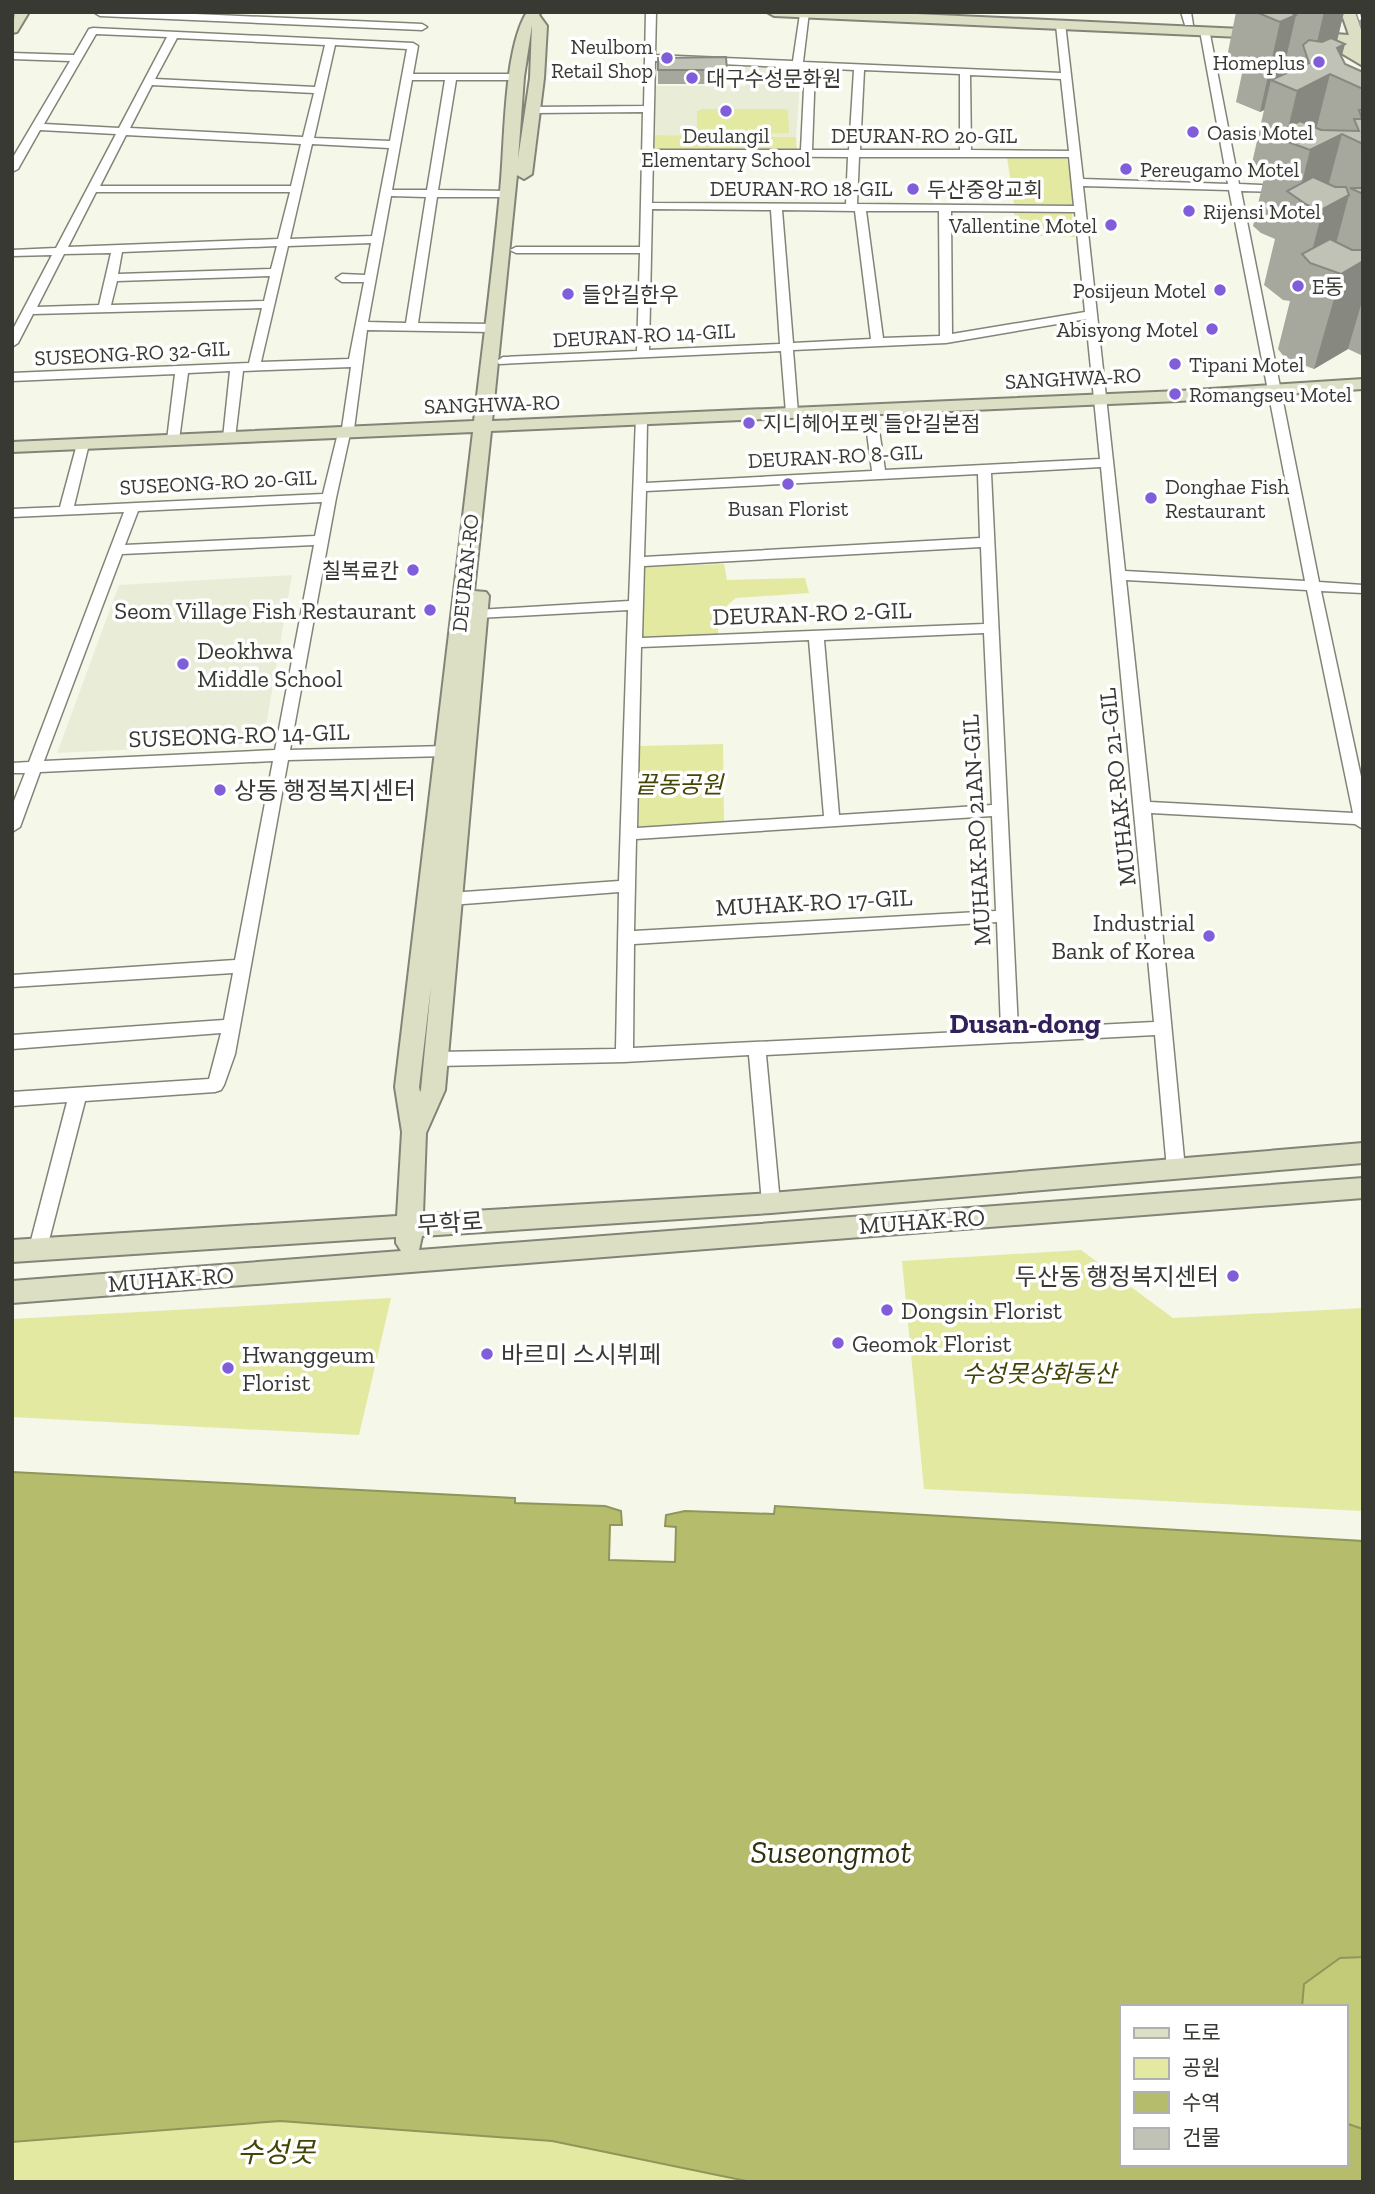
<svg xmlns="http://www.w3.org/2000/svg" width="1375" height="2194" font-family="'Zilla Slab','Noto Sans KR',serif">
  <rect width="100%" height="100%" fill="#f5f7e9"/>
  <path fill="#e9ecd7" d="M745 64 797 66 801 69 796 137 652 135 653 86H745Z
    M292 575 263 743 57 753 119 585Z"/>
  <path fill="#e3e9a1" d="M703 109H782L788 110 789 133 703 135 697 132V111Z
    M652 135 796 137 797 151 652 149Z
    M1007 157 1067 158 1075 205 1014 204Z
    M1014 211 1072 213 1075 237 1015 235Z
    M724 564 727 580 805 578 809 593 736 598C722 608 718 619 718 636L639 640 643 567Z
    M723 744 724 821 636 827 640 746Z
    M1081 1250 1173 1318 1363 1308V1511L924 1489 902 1261Z
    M391 1298 359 1435 12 1417V1319Z
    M280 2121 552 2141 751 2182H12V2142Z"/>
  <path fill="#c3ca78" d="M1363 1957V2129L1345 2123V2007H1302L1303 1984 1340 1958Z"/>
  <path fill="#b5bc6b" stroke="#90955a" stroke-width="2" d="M12 1472 515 1498V1503L605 1506 621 1511 622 1525H610L609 1560 675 1562 676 1527 665 1526 666 1515 685 1511 774 1514 775 1506 1363 1541V1957L1340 1958 1304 1984 1302 2007H1121V2164H1345V2123L1363 2129V2182H751L552 2141 280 2121 12 2142Z"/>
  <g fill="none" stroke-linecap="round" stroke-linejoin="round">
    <g stroke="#838478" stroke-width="3">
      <path id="minor" d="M151 12 422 24 427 27 422 30 100 16 95 13Z
        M646 12H656L655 55 793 61 800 14 809 12 803 62 1061 73 1056 25 1065 23 1083 179 1228 184 1200 31 1209 29 1239 184 1284 186 1290 189 1284 192 1241 191 1319 582 1363 585V593L1321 591 1363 786V829L1355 824 1151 813 1185 1169 1182 1174 1176 1176 1170 1174 1167 1169 1155 1035 766 1055 780 1203 777 1208 771 1210 765 1208 762 1203 749 1055 624 1062 436 1066 430 1064 427 1059 430 1054 436 1052 616 1049 619 892 450 905 442 899 450 893 619 881 628 610 478 618 471 614 478 610 629 601 636 417H646L647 420 646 483 872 471 864 410 870 406 876 410 885 470 1100 459 1086 319 946 343 793 350 798 413 792 417 786 413 781 351 499 364 497 361 503 357 637 351 640 253H516L510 250 516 247H640L643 112 533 113 528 110 533 107 644 106ZM655 61 805 68 801 150H653ZM815 68 854 70 849 150H812ZM864 70 960 74V150H860ZM970 75 1061 79 1069 151 971 150ZM653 156 848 157 846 204 652 203ZM859 157H1069L1074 206 857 204ZM1083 186 1229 190 1305 581 1125 571ZM652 209 771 210 780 344 649 350ZM782 210 855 211 871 339 793 343ZM866 211H939L940 336 883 338ZM951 211 1075 212 1085 312 952 334ZM1101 467 1154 1022 1018 1029 991 473ZM978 474 980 538 644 557 646 491ZM981 547 984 624 642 638 644 566ZM1126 580 1307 590 1353 813 1150 802ZM984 633 992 805 839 815 824 640ZM809 640 824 816 637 828 641 647ZM992 816 996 911 634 931 636 839ZM997 922 1001 1030 633 1048 634 944Z
        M1181 12H1191L1193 25H1185Z
        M93 28 413 43 418 46 413 74H517L522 77 517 80H456L438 190 508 191 514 194 508 197H437L418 323 492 324 498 328 492 332 367 330 354 429 350 434 336 498 290 750 446 746 454 751 446 756 288 760 235 1054 224 1085 221 1090 215 1092 85 1101 47 1248 45 1253 38 1256 31 1253 29 1248 67 1102 12 1106V1092L209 1079 221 1033 12 1049V1035L224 1020 233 973 12 987V975L235 960 273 761 40 772 20 827 12 832V806L25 773H12V763L29 762 124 512 12 517V509L60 507 77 444 83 440 89 444 74 506 323 494 338 433 342 428 351 367 243 371 235 438 229 442 223 438 230 371 188 373 179 440 173 444 167 440 175 374 12 381V373L249 363 262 308 33 314 18 343 12 347V331L52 255 12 256V250L56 248 116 134 40 130 18 169 12 172V159L70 61 12 59V53L74 55 89 29ZM96 34 167 37 119 128 44 124ZM177 38 325 45 315 87 155 79ZM335 45 407 49 390 141 314 138ZM412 80H445L427 190H392ZM152 85 314 93 303 137 130 128ZM126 135 301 144 291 186H100ZM312 144 389 148 372 236 290 239ZM96 192H290L278 239 68 247ZM391 196 426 197 406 323 368 322ZM371 243 365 275 342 274 336 278 342 282H364L349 359 261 362 288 246ZM277 246 271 269 118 274 122 252ZM111 253 99 305 37 307 64 254ZM270 276 264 301 111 305 117 281ZM322 502 315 536 125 545 138 511ZM314 545 275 750 44 761 122 554Z"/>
    </g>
    <g stroke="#838478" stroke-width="4">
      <path id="secondary" d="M15 12H29L17 32 12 33Z
        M527 12H541L539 15 547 26 544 78 532 174 524 179 517 175 492 421 1179 391 1363 379V389L1179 401 491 431 474 591 486 592 489 596 445 1090 426 1133 423 1214 771 1193 1363 1143V1163L771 1213 422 1236 419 1250 1363 1178V1198L12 1303V1281L401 1251 396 1243V1237L12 1262V1240L397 1216 402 1132 395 1087 473 432 12 452V442L474 421C483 345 493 268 500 192 505 145 503 50 527 12ZM532 25 530 78 518 159 524 77ZM431 986 421 1090 420 1092 419 1087Z
        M767 12H873L1263 30 1270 34 1263 38 774 16Z
        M1341 12H1355L1363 35V66L1321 41 1306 40 1299 36 1306 32 1349 35Z"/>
    </g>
    <use href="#minor" fill="#fff" fill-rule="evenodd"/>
    <use href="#secondary" fill="#dddfc4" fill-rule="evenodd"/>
    <g stroke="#9fa096" stroke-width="4.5">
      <path id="rail" d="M1358 12 1363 28"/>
    </g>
    <use href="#rail" stroke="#fff" stroke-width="2.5" stroke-dasharray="8" stroke-linecap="butt"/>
  </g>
  <path fill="#a6a79d" d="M1236 12H1344L1337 41 1345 44 1341 57 1345 64 1363 72V356L1348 349 1314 369 1285 358 1278 349 1290 301 1283 300 1264 285 1275 239 1261 233 1253 226 1264 178 1250 172 1264 110 1260 112 1236 102 1244 64 1227 57Z
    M726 57 727 84H658V58Z"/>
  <path fill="#87887f" d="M1324 12H1344L1332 61 1310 72Z
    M1296 15 1280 84 1271 80 1264 110 1260 112 1280 22Z
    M1345 44 1336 77 1337 48Z
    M1330 74 1311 150 1342 134 1322 209 1298 199 1310 150 1285 141 1297 91Z
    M1349 195 1329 270 1309 262 1323 209Z
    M1363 261V298L1348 349 1314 369 1341 274Z"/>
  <path fill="#c1c2b6" stroke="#87887f" stroke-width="2" d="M1256 12H1290L1296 15 1280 22Z
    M1331 38 1345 44 1337 48 1345 64 1363 72V89L1330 74 1297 91 1271 80 1309 63 1303 45 1309 40 1322 42Z
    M726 57 727 70H658V58Z
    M1359 110H1363V144L1342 134 1310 150 1283 140 1275 134 1300 121 1321 130 1359 131 1354 119H1362Z
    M1313 177 1335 187H1346L1349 195 1323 209 1307 205 1287 191Z
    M1350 188H1363V194Z
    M1330 239 1352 250H1363V261L1341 274 1310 263 1302 254Z"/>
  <g fill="#805ed9" stroke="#fff" stroke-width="2.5">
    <circle cx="667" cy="58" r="7"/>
    <circle cx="1319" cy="62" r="7"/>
    <circle cx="692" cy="78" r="7"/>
    <circle cx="726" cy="111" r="7"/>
    <circle cx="1193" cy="132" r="7"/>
    <circle cx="1126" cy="169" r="7"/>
    <circle cx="913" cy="189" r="7"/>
    <circle cx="1189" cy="211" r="7"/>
    <circle cx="1111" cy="225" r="7"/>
    <circle cx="1298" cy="286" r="7"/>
    <circle cx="1220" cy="290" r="7"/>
    <circle cx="568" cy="294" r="7"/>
    <circle cx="1212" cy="329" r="7"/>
    <circle cx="1175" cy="364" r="7"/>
    <circle cx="1175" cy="394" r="7"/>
    <circle cx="749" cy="423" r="7"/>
    <circle cx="788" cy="484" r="7"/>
    <circle cx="1151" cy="498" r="7"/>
    <circle cx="413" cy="570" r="7"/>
    <circle cx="430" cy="610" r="7"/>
    <circle cx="183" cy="664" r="7"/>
    <circle cx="220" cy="790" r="7"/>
    <circle cx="1209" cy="936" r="7"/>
    <circle cx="1233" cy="1276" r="7"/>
    <circle cx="887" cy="1310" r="7"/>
    <circle cx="838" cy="1343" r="7"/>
    <circle cx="487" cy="1354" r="7"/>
    <circle cx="228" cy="1368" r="7"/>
  </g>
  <g text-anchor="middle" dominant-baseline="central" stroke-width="7" stroke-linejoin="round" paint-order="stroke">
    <g font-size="21" fill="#393934" stroke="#fff" text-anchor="start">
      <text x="653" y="46" text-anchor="end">Neulbom<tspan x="653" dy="24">Retail Shop</tspan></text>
      <text x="1305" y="62" text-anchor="end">Homeplus</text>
      <text x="706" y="78">대구수성문화원</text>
      <text x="1207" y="132">Oasis Motel</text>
      <text x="726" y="135" text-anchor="middle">Deulangil<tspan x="726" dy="24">Elementary School</tspan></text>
      <text x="1140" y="169">Pereugamo Motel</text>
      <text x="927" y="189">두산중앙교회</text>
      <text x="1203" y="211">Rijensi Motel</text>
      <text x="1097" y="225" text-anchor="end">Vallentine Motel</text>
      <text x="1312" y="286">E동</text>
      <text x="1206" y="290" text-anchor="end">Posijeun Motel</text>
      <text x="582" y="294">들안길한우</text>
      <text x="1198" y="329" text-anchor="end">Abisyong Motel</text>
      <text x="1189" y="364">Tipani Motel</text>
      <text x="1189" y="394">Romangseu Motel</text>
      <text x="763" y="423">지니헤어포렛 들안길본점</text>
      <text x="1165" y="486">Donghae Fish<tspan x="1165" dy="24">Restaurant</tspan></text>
      <text x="788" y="508" text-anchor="middle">Busan Florist</text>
      <text x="399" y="570" text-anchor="end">칠복료칸</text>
    </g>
    <g font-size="21" fill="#393934" stroke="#fff">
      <text x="924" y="135">DEURAN-RO 20-GIL</text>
      <text x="801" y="188">DEURAN-RO 18-GIL</text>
      <text transform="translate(644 335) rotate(-3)">DEURAN-RO 14-GIL</text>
      <text transform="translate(132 353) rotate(-3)">SUSEONG-RO 32-GIL</text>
      <text transform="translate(1073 378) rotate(-3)">SANGHWA-RO</text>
      <text transform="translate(492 404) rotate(-2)">SANGHWA-RO</text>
      <text transform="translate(835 456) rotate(-3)">DEURAN-RO 8-GIL</text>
      <text transform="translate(218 482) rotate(-3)">SUSEONG-RO 20-GIL</text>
      <text transform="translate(465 573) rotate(-84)">DEURAN-RO</text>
    </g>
    <g font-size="24" fill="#393934" stroke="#fff" text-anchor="start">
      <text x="416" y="610" text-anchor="end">Seom Village Fish Restaurant</text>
      <text x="197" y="650">Deokhwa<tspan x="197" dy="28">Middle School</tspan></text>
      <text x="234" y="790">상동 행정복지센터</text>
      <text x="1195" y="922" text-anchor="end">Industrial<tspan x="1195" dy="28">Bank of Korea</tspan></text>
      <text x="1219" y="1276" text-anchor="end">두산동 행정복지센터</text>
      <text x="901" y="1310">Dongsin Florist</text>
      <text x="852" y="1343">Geomok Florist</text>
      <text x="242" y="1354">Hwanggeum<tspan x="242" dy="28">Florist</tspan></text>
      <text x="501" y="1354">바르미 스시뷔페</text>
    </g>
    <g font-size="24" fill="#393934" stroke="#fff">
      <text transform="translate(812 613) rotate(-2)">DEURAN-RO 2-GIL</text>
      <text transform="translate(239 735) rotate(-2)">SUSEONG-RO 14-GIL</text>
      <text transform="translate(1117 787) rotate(-96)">MUHAK-RO 21-GIL</text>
      <text transform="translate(976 830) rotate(-93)">MUHAK-RO 21AN-GIL</text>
      <text transform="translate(814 902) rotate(-3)">MUHAK-RO 17-GIL</text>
      <text transform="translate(922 1221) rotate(-4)">MUHAK-RO</text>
      <text transform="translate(450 1223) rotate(-4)">무학로</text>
      <text transform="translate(171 1279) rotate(-4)">MUHAK-RO</text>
    </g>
    <g font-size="24" font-style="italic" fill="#424504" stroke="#fff">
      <text x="679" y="784">끝동공원</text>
      <text x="1039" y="1373">수성못상화동산</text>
    </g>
    <g font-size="28" font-weight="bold" fill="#31205a" stroke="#fff">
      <text x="1025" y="1023">Dusan-dong</text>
    </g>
    <g font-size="28" font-style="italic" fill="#424504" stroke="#fff">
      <text x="276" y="2152">수성못</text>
    </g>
    <g font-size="32" font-style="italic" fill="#30320e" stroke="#fff">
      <text x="831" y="1852">Suseongmot</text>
    </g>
  </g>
  <rect width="1375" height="2194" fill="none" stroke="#393934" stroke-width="28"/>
  <rect x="1120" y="2005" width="228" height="161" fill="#ffffff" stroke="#b0b0ae" stroke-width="2"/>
  <rect x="1134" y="2028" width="35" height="10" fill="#dddfc4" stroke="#b0b0ae" stroke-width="2"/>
  <text x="1182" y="2040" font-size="21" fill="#393934">도로</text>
  <rect x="1134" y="2058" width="35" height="21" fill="#e3e9a1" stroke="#b0b0ae" stroke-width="2"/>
  <text x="1182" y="2075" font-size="21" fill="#393934">공원</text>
  <rect x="1134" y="2092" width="35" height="21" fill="#b5bc6b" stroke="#b0b0ae" stroke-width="2"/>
  <text x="1182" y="2110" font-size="21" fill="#393934">수역</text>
  <rect x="1134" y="2128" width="35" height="21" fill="#c1c2b6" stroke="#b0b0ae" stroke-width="2"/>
  <text x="1182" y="2145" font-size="21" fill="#393934">건물</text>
</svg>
